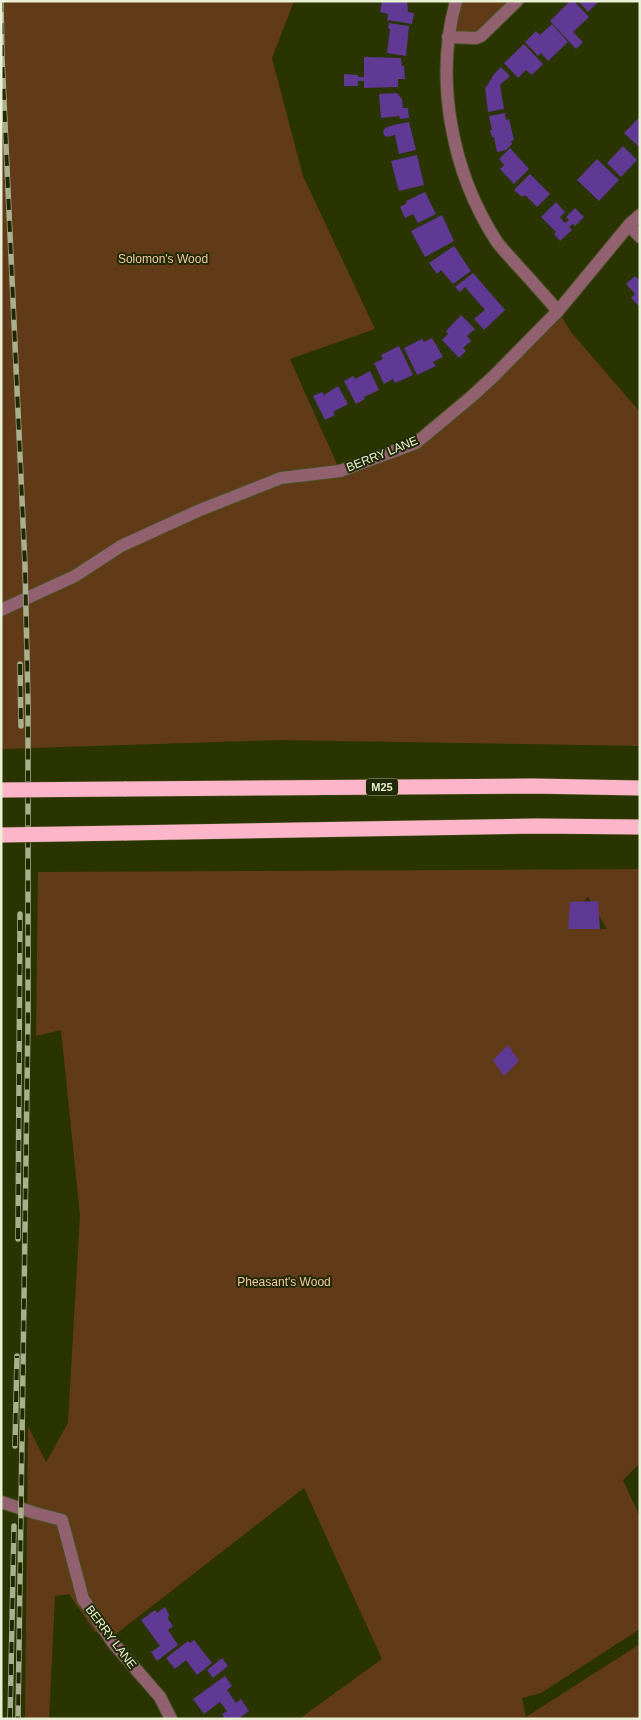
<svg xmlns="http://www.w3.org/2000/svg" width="641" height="1720" font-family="Arial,sans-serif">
  <rect width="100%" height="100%" fill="#2a3401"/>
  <path fill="#613b17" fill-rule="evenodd" d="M1 1H294L272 58 303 176 375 329 290 359 340 471 416 443 560 314 571 332 640 412V746L280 740 1 749Z
    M456 1H517L481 36 448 37Z
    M640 869V1463L623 1480 640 1517V1629L541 1693 522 1698 526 1717 640 1644V1719H299L382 1659 304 1488 116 1634 95 1632 69 1594 55 1596 49 1719H25L28 1426 46 1462 68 1423 80 1215 61 1030 36 1036 38 872ZM587 897H588L607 929 568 928Z"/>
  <path fill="#603994" d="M382 1H407L408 12 414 13 412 24 387 20 388 14 380 12Z
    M570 1H574L589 17 573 32 583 42 576 49 550 21Z
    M578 1H599L588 12Z
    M389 23 409 26 406 56 387 53 390 29 388 28Z
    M552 24 568 42 548 61 541 53 538 56 525 42 536 31 540 35Z
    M524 44 543 64 532 75 526 70 518 78 504 63Z
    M364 57 401 58 402 66H404L405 79H398V87L364 88V81H358V86H344V74L358 75V77H364Z
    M501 67 510 76 500 85 504 109 488 112 485 87 487 86 494 74Z
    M397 93 402 99 403 108H408L409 118 400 119 399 116 381 118 379 94Z
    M505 113 506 120 509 119 514 140 511 141 512 144 506 150 497 152 494 137H492L490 130H492L489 116Z
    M640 117V148L624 133Z
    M409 122 416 150 399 154 395 135 387 137 384 135 383 132 385 128 393 125Z
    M623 146 637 160 621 177 607 163Z
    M510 148 529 169 514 184 500 169 504 165 499 159Z
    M417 155 424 185 399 191 391 161Z
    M597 159 619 180 599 201 577 180Z
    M530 174 550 194 537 207 525 195 522 197 514 190Z
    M425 192 436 214 418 223 413 214 405 218 400 207 407 203 406 201Z
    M556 202 565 212 560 217 565 223 569 220 566 217 575 208 584 217 575 226 573 224 569 227 572 230 560 241 554 234 556 232 541 217Z
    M442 215 454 241 425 257 411 231Z
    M454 246 471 271 453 284 441 270 437 274 429 263Z
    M473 273 505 310 484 330 474 319 485 310 465 287 460 292 455 287Z
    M635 276 640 281V307L631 298 635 294 626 284Z
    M461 315 475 329 467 336 471 341 463 348 466 351 459 358 442 340 448 334 446 331Z
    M432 338 443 357 433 362 436 366 417 375 404 348 422 339 424 342Z
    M399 346 413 375 395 383 393 379 384 384 374 363 383 359 381 355Z
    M370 371 379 390 364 397 365 399 356 404 344 381 353 376 355 379Z
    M338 386 348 404 333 412 335 415 325 420 313 396 322 392 324 395Z
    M598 901 600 929H568L570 902Z
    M508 1045 519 1061 504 1076 493 1060Z
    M165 1607 169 1614 168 1619 173 1626 168 1630 178 1645 157 1661 151 1652 160 1646 141 1620 155 1610 157 1613Z
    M194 1640 212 1663 197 1675 186 1660 175 1669 166 1658 188 1641 190 1643Z
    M222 1658 228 1666 213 1678 207 1670Z
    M225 1676 232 1686 227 1690 236 1703 241 1699 249 1711 238 1719H225L222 1714 227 1711 220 1702 204 1714 193 1699Z"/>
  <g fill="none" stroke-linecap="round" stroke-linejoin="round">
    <g stroke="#495223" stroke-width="14">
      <path id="street" d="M456 1C434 81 452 173 497 242 503 250 511 258 517 265 531 280 544 295 558 311
        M448 37 476 38 481 36 517 1
        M629 225 640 237
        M1 610 75 576 121 546 200 510 281 478 340 471 416 443 470 398 493 377 558 311 629 225 640 215
        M1 1502 35 1513 62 1520 83 1599 114 1644 160 1697 171 1719"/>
    </g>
    <g stroke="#495223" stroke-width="16">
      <path id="highway" d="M124 789 532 786 640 788
        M125 833 535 826 640 827"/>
    </g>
    <use href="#street" stroke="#91616f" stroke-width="12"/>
    <use href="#highway" stroke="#fdb5ca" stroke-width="15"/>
    <g stroke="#a8b08d" stroke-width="5.5">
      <path id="rail" d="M1 1 2 57 25 566 28 702V1018L18 1719
        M20 664 21 726
        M18 1239 20 914
        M15 1446 17 1356
        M10 1719 14 1526"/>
    </g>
    <use href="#rail" stroke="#212904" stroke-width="4" stroke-dasharray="11" stroke-linecap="butt"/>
    <g stroke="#495223" stroke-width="16" stroke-linecap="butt">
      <path id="highway-bridge" d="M1 790 124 789
        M1 835 125 833"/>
    </g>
    <use href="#highway-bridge" stroke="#fdb5ca" stroke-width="15"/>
  </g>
  <g text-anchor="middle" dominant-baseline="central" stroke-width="4" stroke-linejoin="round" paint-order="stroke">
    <rect fill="#212904" stroke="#adb497" stroke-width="1" x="366" y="778.5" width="32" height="17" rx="4"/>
    <g font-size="11" font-weight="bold" fill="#e9f0d6">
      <text x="382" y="787">M25</text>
    </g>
    <g font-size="12" fill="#f6c9a5" stroke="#212904">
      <text x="163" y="259">Solomon's Wood</text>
      <text x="284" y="1282">Pheasant's Wood</text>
    </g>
    <g font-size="12" fill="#e9f0d6" stroke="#212904">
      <text transform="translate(382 454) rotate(-22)">BERRY LANE</text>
      <text transform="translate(111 1637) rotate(53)">BERRY LANE</text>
    </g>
  </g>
  <rect width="641" height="1720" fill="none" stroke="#e9f0d6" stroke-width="5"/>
</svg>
